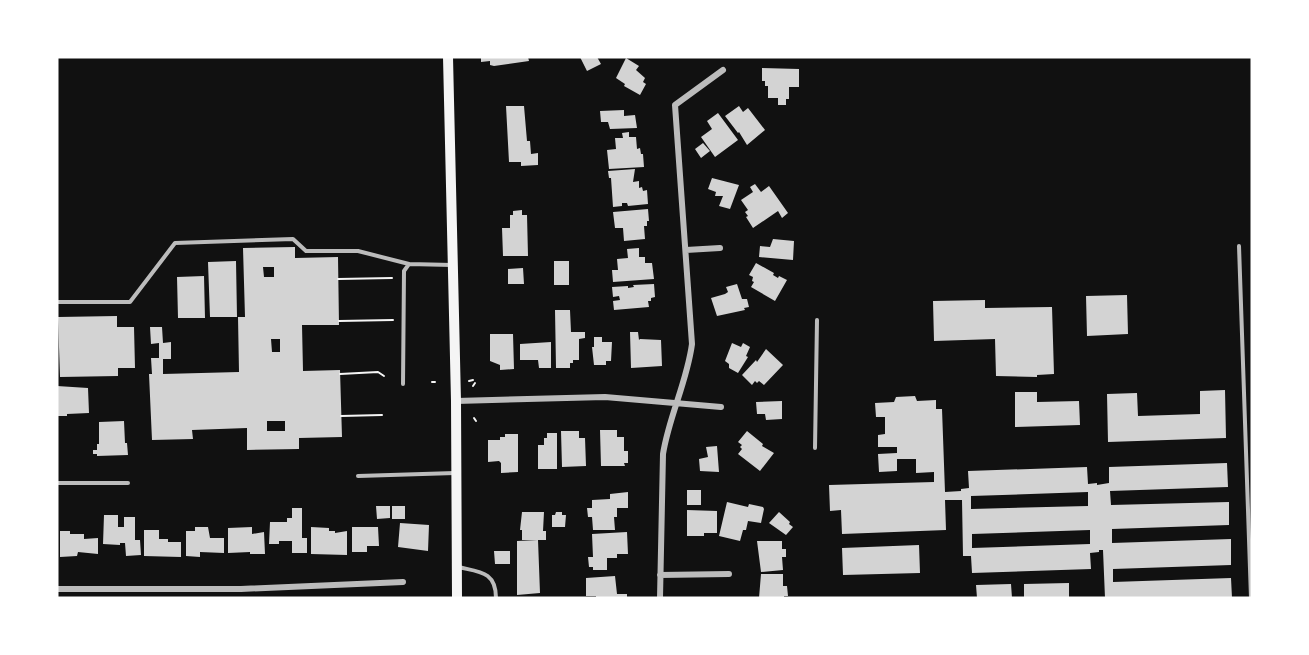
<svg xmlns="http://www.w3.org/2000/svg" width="1309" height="655" font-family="'Open Sans',sans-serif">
  <rect width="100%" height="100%" fill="#111"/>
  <path fill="#d3d3d3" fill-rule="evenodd" d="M481 57H528L529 61 494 66 490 65V61L481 62Z
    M580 57H597L601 64 587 71Z
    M626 58 639 66 636 70 645 78 643 82 646 84 640 95 624 86 625 84 616 78Z
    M762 68 799 69V87H789V99H786V105H778V98H768V86H765V81H762Z
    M506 106H524L527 141H530L531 154 538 153V165L521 166V162H509Z
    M739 106 743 112 748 108 765 130 747 145 739 132 738 133 725 116Z
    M624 110V116L635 115 637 128 610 129 608 122H601L600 111Z
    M718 113 738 140 715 157 701 137 712 129 707 121Z
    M629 132V137H636L637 149 640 148 641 154H643L644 167 609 169 607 150 616 149 615 138H623L622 133Z
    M703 143 710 151 701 158 695 149Z
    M635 169 633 182 639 181V188L642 187 643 191 647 190 648 204 628 206 627 203H622V206L613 207 611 178H609L608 171Z
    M712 178 739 185 730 209 719 206 723 196H715L716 192 708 189Z
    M755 184 761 192 769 186 788 213 782 218 778 211 753 228 746 217 748 216 745 212 748 210 741 200 753 192 750 187Z
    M648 209 649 221H647V226H644L645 239 624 241 623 228H615L613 212Z
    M522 210V215H527L528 256H503L502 228H510V215H513V211Z
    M773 239 794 241 793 260 759 257 760 246 770 247Z
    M295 247V258L338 257 339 325H302L303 371 340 370 342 437 299 438V449L247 450V428L192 430 193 439 152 440 149 374H152L151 358H159V343L151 344 150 327H162L163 343 171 342V359H163V374L239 372 238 317H245L243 248ZM263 267H274V277H264ZM271 339H280V352H272ZM267 421H285V431H267Z
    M639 248V257H645V263H652L654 279 613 282 612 270H618L617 259 628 258 627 249Z
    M236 261 237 317H210L208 262Z
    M554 261H569V285H554Z
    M756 263 774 273 773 275 778 278 779 276 787 280 775 301 751 287 754 282 752 281 753 277 749 275Z
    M523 268 524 284H508V269Z
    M204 276 205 318H178L177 277Z
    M654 284 655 297 651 298V301H648L649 307 614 310 613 301 620 300 619 296 613 297 612 287 628 286V288L634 287 633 285Z
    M737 284 742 299H747L749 307 744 308 745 310 717 316 711 298 725 294 728 292 726 287Z
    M1127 295 1128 334 1087 336 1086 296Z
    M985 300V308L1052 307 1054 374 1037 375V377L996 376 995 339 934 341 933 301Z
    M555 310H570L571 332H585V338L579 339V360H573V363H570V368H556Z
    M117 316V327H134L135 368H118V376L60 377 58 317Z
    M630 332H638L639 340 640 339 661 340 662 366 631 368Z
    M490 334H513L514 369 500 370V365L490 361Z
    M594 337H602V342H612L611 361H606V365H594L592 347H594Z
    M551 342V368H539L538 360H520V344Z
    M732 343 741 347 743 343 750 347 746 356 748 357 738 373 729 368V364L725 361Z
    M766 349 783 365 764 385 759 381 757 383 755 381 752 385 742 375 756 360 757 362Z
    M57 386 88 388 89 413 67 414V416H57Z
    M1225 390 1226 438 1108 442 1107 394 1137 393 1138 416 1200 414V391Z
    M1015 392H1037V402L1079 401 1080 425 1015 427Z
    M915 396 917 401 936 400V409H942L945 492 961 491V489L969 488 968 471 1087 467 1088 484 1097 483V485L1109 483V467L1227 463 1228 487 1110 491 1111 505 1229 502V525L1112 529V543L1231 539V565L1113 569V582L1231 578 1232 598H1105L1103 550H1099V552L1090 553 1091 569 972 573 971 556H963L962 500H945L946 530 842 534 841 510 830 511 829 485 934 482V472L916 473V459H897V471L879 472 878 454 897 453V447H878V435L885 434V417H876L875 403 894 402 896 397ZM1088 492V506L971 509V496ZM1090 530V544L972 548V534Z
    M782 401V419L766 420 765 414H757L756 402Z
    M124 421 125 443H127L128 455 97 456V454H93V450H97V444H99V422Z
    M600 430H617V437H624V451H628V463H624L625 466H601Z
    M561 431H579V438H585L586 466 562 467Z
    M747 431 763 444 762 446 774 453 760 471 738 454 742 449 740 447 742 445 738 442Z
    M547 433H557V469H538V445H544V438H547Z
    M505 434H518V472L501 473V463L499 461 488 462V440H500V437H505Z
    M717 446 719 472 700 471 699 459 708 457 706 447Z
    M687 490H701V505H687Z
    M628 492V508H617V517H614L615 530H593L592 517H588L587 508H592V500L610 499V494Z
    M727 502 748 507 749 504 763 507 764 509 761 523 748 521 746 530H743L740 541 719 536Z
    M376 506H390V518L377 519Z
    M392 506H405V519H392Z
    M292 508H302V538H307V553H292V541H279V544H269L270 522H287V518H292Z
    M687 510 717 511V533H704V536H687Z
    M522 512H544L543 531H546V540H522V530H520Z
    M556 512H562V515H566L565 527H552V515H555Z
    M779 512 790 522 789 524 793 527 786 535 769 523Z
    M104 515H118V527H124V517H135V540H140L141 555 126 556 125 543H120V545L103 544Z
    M400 523 429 525 428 551 398 547Z
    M195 527H208L210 538H224V553L200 552V557L186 556V531H195Z
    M252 527V534L264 532 265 554H250V552L228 553V528Z
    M311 527 329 528V531H335V533L347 531V555L311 554Z
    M352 527H378L379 546H367V552H352Z
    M144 530H159V539H168V542H181V557L144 556Z
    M60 531H70V534H84V539L98 538V554L78 552 77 556 60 557Z
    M627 532 628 554H617V558H607V570H593V567H589L588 557H593L592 534Z
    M538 540 540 593 517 595V541Z
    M757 541H782V549H786V557H782L783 570 761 572Z
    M919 545 920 573 843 575 842 548Z
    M494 551H510V564H495Z
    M761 574H783V586H787L788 596H784V598H759Z
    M615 576 617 594H627V598H596V596H586V578Z
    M1069 583V598H1024V584Z
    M1011 584 1012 598H977L976 585Z"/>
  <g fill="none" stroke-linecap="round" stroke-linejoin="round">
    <path stroke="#f5f5f5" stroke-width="2" d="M338 279 392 278
      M339 321 393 320
      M340 374 378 372 384 376
      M469 381 473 380
      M432 382H435
      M473 386 475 383
      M341 416 382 415
      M474 418 476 421"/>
    <path stroke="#bcbcbc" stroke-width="4" d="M1239 246 1251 598
      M57 302H130L175 243 293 239 306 251H358L409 264
      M403 384 404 271 409 264 452 265
      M815 448 817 320
      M358 476 455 473
      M57 483H128
      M458 567C479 572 496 571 496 598"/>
    <path stroke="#bcbcbc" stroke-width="6" d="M686 250 720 248
      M456 401 605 397 721 407
      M660 575 729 574
      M57 589H241L403 582
      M660 598 663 454C669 416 687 382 692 344L675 105 723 70"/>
    <path stroke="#f5f5f5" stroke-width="10" d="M448 57 456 401 457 598"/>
  </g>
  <rect width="1309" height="655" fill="none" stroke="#ffffff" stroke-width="117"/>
</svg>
